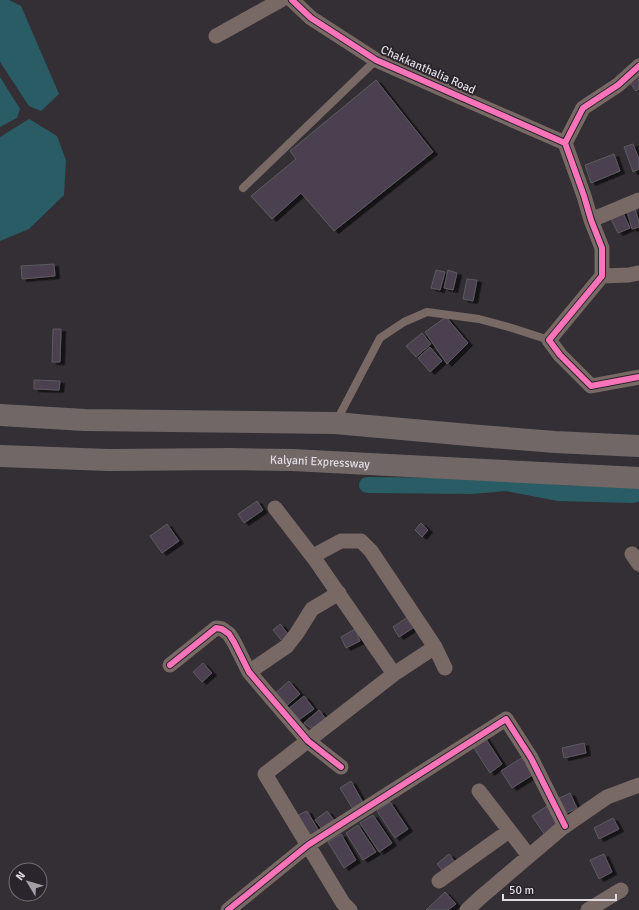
<svg xmlns="http://www.w3.org/2000/svg" width="639" height="910" font-family="Signika,sans-serif">
  <defs>
    <filter id="shadow"><feDropShadow dx="4.5" dy="2.5" stdDeviation="0" flood-color="#0009"/></filter>
  </defs>
  <rect width="100%" height="100%" fill="#332f35"/>
  <path fill="#295c64" d="M0 0H9L21 6 59 94 41 111 29 106 0 62Z
    M0 77 20 109 17 118 0 127Z
    M29 119 57 136 66 160 64 195 29 229 5 239 0 241V137Z"/>
  <g fill="none" stroke-linecap="round" stroke-linejoin="round">
    <path stroke="#295c64" stroke-width="16" d="M367 485 471 486 506 483 558 493 633 495 639 493"/>
  </g>
  <path fill="#4b414f" stroke="#5d5a5f" filter="url(#shadow)" d="M639 71V89L636 91 627 79Z
    M376 80 433 152 334 231 301 193 272 219 251 196 296 159 290 151Z
    M633 144 639 159V169L633 172 624 147Z
    M614 154 620 171 591 183 585 165Z
    M635 209 639 222V227L632 229 627 212Z
    M622 211 630 228 618 233 610 217Z
    M54 264 55 276 22 279 21 266Z
    M436 270 445 272 440 290 431 288Z
    M448 270 457 273 453 290 444 288Z
    M467 279 477 280 473 301 463 299Z
    M446 317 468 343 447 364 425 332Z
    M53 329H61L60 362H52Z
    M422 333 431 344 416 357 406 346Z
    M430 347 442 361 430 372 418 358Z
    M34 380 60 381 59 390 34 389Z
    M257 501 263 510 244 523 238 514Z
    M421 523 428 530 422 537 415 530Z
    M167 524 179 541 162 553 150 536Z
    M409 616 416 626 399 637 393 627Z
    M280 624 288 634 281 640 273 630Z
    M355 629 360 641 346 648 341 637Z
    M203 663 212 673 202 682 193 672Z
    M289 681 300 694 284 708 273 695Z
    M304 696 314 709 296 722 287 710Z
    M319 710 326 719 314 730 304 723Z
    M484 736 502 764 490 773 472 745Z
    M584 743 586 753 564 758 562 748Z
    M523 757 534 774 512 788 501 771Z
    M351 781 366 808 356 814 340 788Z
    M570 793 577 808 563 815 555 800Z
    M390 802 408 829 395 838 377 811Z
    M547 806 560 825 545 835 532 816Z
    M307 811 319 831 307 838 296 816Z
    M327 811 338 825 326 834 315 820Z
    M373 815 392 843 379 852 360 823Z
    M613 818 619 829 599 839 594 828Z
    M358 825 376 852 363 860 346 833Z
    M341 834 356 860 344 868 328 842Z
    M449 854 458 866 446 875 437 864Z
    M604 854 612 872 599 879 590 860Z
    M445 892 456 904 448 910H426Z"/>
  <g fill="none" stroke-linecap="round" stroke-linejoin="round">
    <path stroke="#796965" stroke-width="8" d="M243 188 376 60
      M336 422 380 338 404 322 427 312 479 319 512 328 549 340"/>
    <path stroke="#796965" stroke-width="15" d="M292 0 311 18 376 60 565 143
      M216 36 281 0
      M639 66 618 85 583 108 565 143 584 196 591 220 602 248V276L549 340 560 355 591 386 639 377
      M591 220 639 200
      M602 276 629 275 638 273
      M275 508 316 561 394 674
      M632 554 639 564
      M313 556 341 541H361L371 551 435 647 445 668
      M170 665 216 628 222 629 229 634 234 642 249 672 308 741 341 767
      M249 672 287 646 297 633 312 609 339 593
      M479 791 529 856
      M439 881 509 831
      M228 910 308 845 506 719 531 758 565 826
      M350 910 343 903 265 774 394 674 435 647
      M467 910 481 897 562 828 607 797 639 785
      M588 910 621 890"/>
    <g stroke="#716767" stroke-width="22">
      <path d="M0 415 85 420 335 423 480 436 555 442 639 446"/>
      <path id="s1" d="M0 456 108 460 231 459 292 460 639 478"/>
    </g>
    <g stroke="#2a242d" stroke-width="8">
      <path id="cycleway" d="M292 0 311 18 376 60 565 143
        M639 66 618 85 583 108 565 143 584 196 591 220 602 248V276L549 340 560 355 591 386 639 377
        M170 665 216 628 222 629 229 634 234 642 249 672 308 741 341 767
        M228 910 308 845 506 719 531 758 565 826"/>
    </g>
    <use href="#cycleway" stroke="#fb73b8" stroke-width="6"/>
  </g>
  <g text-anchor="middle" dominant-baseline="central" stroke-width="4" stroke-linejoin="round" paint-order="stroke">
    <g font-size="12" fill="#dfdbe2" stroke="#2a242d">
      <text transform="translate(428 70) rotate(24)">Chakkanthalia Road</text>
      <text stroke="none"><textPath href="#s1" startOffset="320">Kalyani Expressway</textPath></text>
    </g>
  </g>
  <g transform="translate(28 882) rotate(308)"><circle r="19" fill="#2a242d" stroke="#726d75"/>
  <path d="M0-3L7 15L0 10L-7 15Z" fill="#a39fa5"/>
  <text y="-6" font-size="11" font-weight="bold" text-anchor="middle" fill="#dfdbe2">N</text>
  </g>
  <path d="M503 894v6h113v-6" fill="none" stroke="#dfdbe2" stroke-width="2"/>
  <text x="509" y="894" font-size="12" fill="#dfdbe2" stroke="#2a242d" stroke-width="3" paint-order="stroke">50 m</text>
</svg>
